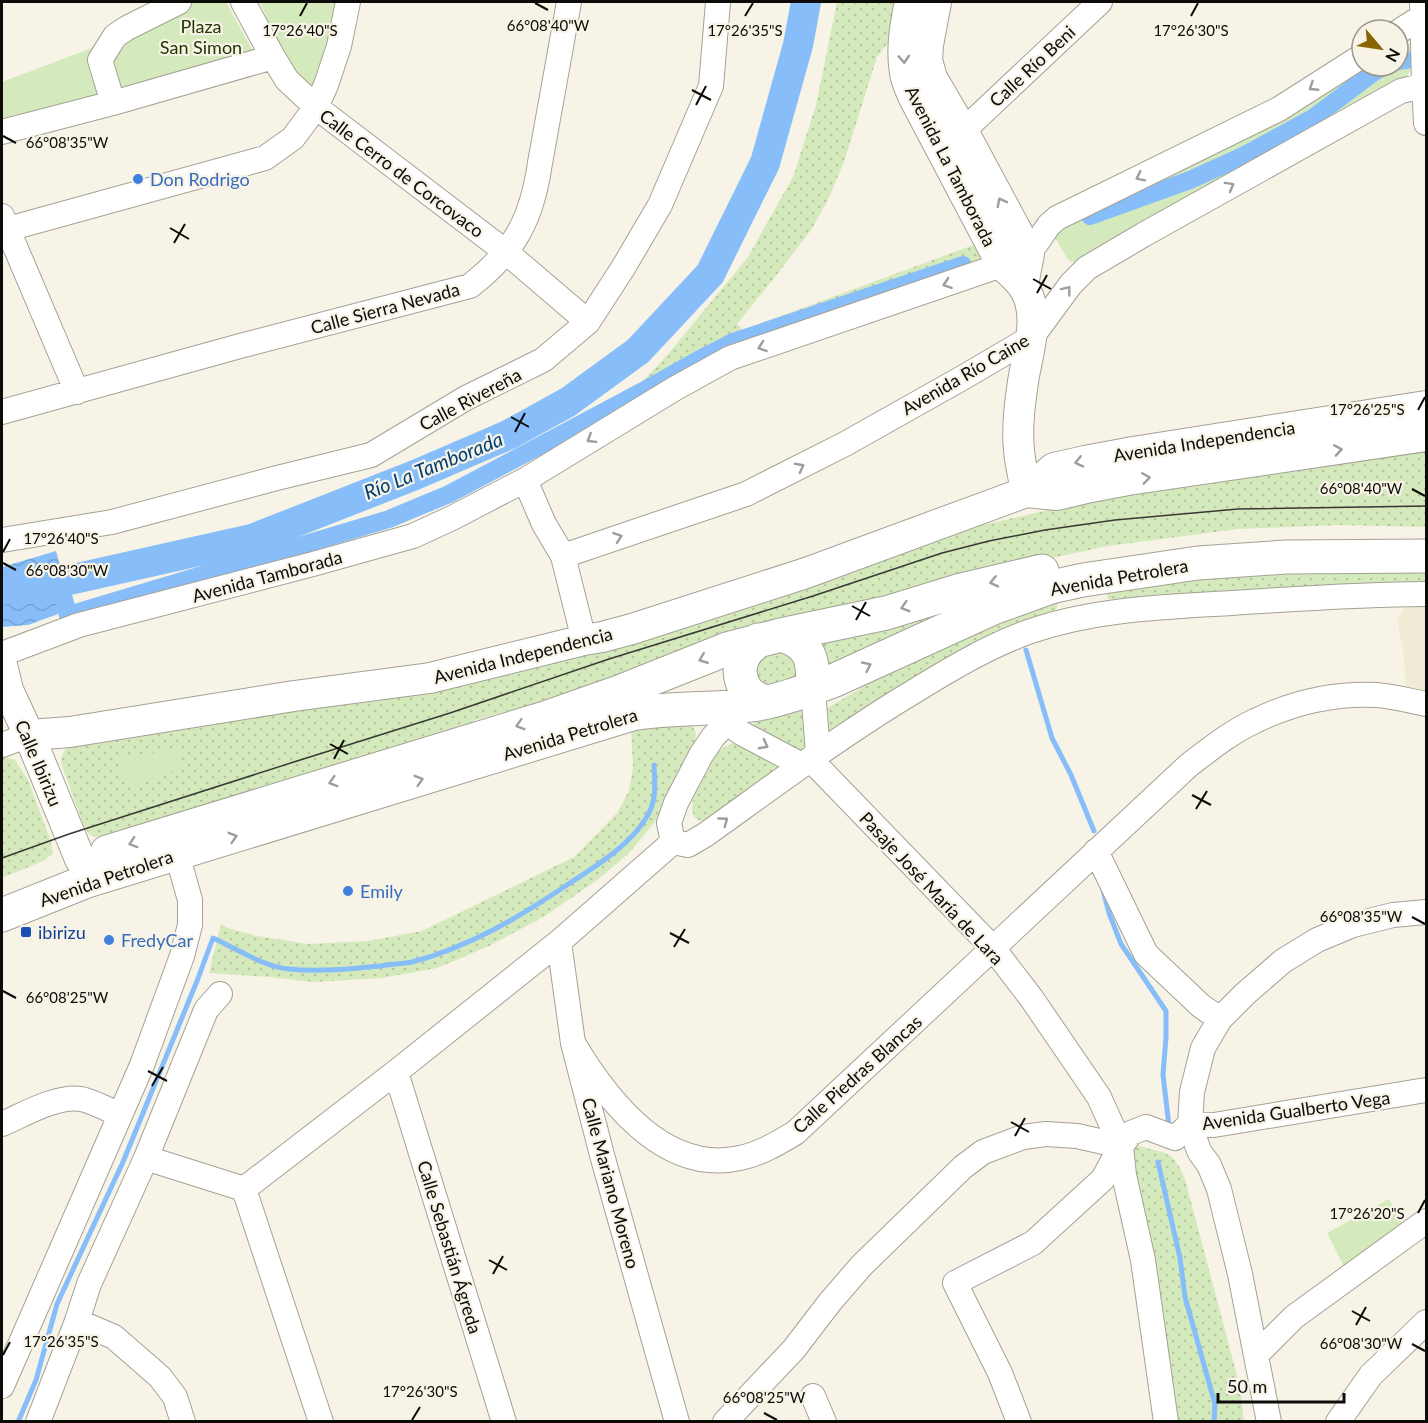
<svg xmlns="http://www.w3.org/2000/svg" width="1428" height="1423" font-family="Lato,sans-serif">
  <defs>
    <pattern id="grass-dots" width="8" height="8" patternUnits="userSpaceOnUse" patternTransform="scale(1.5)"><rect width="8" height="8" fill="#d5eabc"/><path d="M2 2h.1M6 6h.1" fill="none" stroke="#b6c7a0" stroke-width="1.8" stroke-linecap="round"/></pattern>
    <pattern id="water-waves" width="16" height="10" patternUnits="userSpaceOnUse" patternTransform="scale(1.5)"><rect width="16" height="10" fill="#87befa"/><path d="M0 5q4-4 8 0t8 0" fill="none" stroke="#73a2d5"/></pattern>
  </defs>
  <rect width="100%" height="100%" fill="#f7f3e6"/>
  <path fill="#f1ebd6" d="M1410 602 1426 603V695L1406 691 1404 657 1397 618Z"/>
  <path fill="url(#grass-dots)" d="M837 2H901L894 35 877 57 844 162 827 202 811 230 775 277 737 324 743 330 976 244 983 263 716 358 535 456 531 448 631 394 669 353 748 257 793 177 816 105Z
    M1426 448V527L1340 525 1238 529 1108 546 1042 560 551 703 541 702 475 720 467 729 228 800 95 837 89 834 83 824 61 763C62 752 65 748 74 743L450 684 961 530 1083 502 1235 480Z
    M1303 571H1426V586L1125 601 1108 599 1107 592 1167 583 1225 577Z
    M1025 583 823 677 815 641Z
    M1057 599 1058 605 1054 612 851 724 824 734 826 709 916 655Z
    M782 651 793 654 798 674 794 678 763 687 751 669 763 656Z
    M798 708 801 711 809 743 802 753 753 729V724L756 721Z
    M690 724C697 731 697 735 694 743L655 822 629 853 596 881 545 916 489 946 437 968 382 978 313 982 270 977 209 973 221 924 228 928 257 936 308 944 368 941 422 931 574 857 617 813 629 791 633 767 631 730Z
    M733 743H743L779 763V768L707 820 700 821 694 817 692 809 693 799 717 753 724 747Z
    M2 756 15 760 28 780 50 839 53 853 45 860 2 878Z
    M1139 1146C1167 1154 1173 1150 1185 1179L1240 1387 1244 1421H1177L1132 1154 1135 1148Z"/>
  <path fill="#d5eabc" d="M194 2H226L255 55 2 128V82L126 35Z
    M260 2H340L314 91 294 74 282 55Z
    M1406 42C1416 53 1413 67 1406 78L1076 263 1069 261 1054 236 1055 228 1362 66H1398V43Z
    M179 748 183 767 127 787 118 759Z
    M1389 1199 1406 1231 1345 1269 1327 1233Z"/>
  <path fill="url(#water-waves)" d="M56 551 72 609 28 625 2 627V567Z"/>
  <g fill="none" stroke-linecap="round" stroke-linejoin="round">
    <path stroke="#87befa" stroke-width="5" d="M1026 650 1052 738 1071 775 1094 831
      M1103 890 1109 913 1121 944 1166 1011V1037L1163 1075 1169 1126
      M1158 1162 1180 1258 1185 1297 1215 1404 1214 1422
      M18 1422 36 1380 57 1304 123 1162 197 981 213 938C235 948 264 967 289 969 319 972 350 969 380 966 390 964 401 964 412 962 470 947 521 916 570 883 596 866 630 845 646 818 657 802 655 784 654 765"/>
    <path stroke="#87befa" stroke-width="18" d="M1398 61 1406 60
      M1090 216 1190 180 1243 156 1313 118 1374 72 1385 66
      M61 587 68 615 389 519 449 494 643 391 698 360 733 342 963 265"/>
    <path stroke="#87befa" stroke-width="30" d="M2 590 60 582 252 539 415 475 508 435 568 402 638 351 710 274 765 163 798 45 806 2"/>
    <g stroke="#a5a195" stroke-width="26">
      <path id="minor" d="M243 2 273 57 287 80 316 107 506 252 588 322
        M1422 2 1424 85 1426 123
        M1398 32 1423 16
        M113 103 100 60 115 36 127 28 179 2
        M963 131 1100 2
        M2 132 113 103 273 57
        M2 216 77 392
        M8 229 265 158 293 138 316 107 326 85 339 46 348 2
        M2 412 240 346 470 286C515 251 532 219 540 163L569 2
        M525 480 544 524 563 556 584 640
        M2 540 112 522 277 478 371 455 466 398 543 360 588 322 623 268 660 205 711 86 718 2
        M563 556 746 494 845 444 964 377 1032 337 1071 284 1087 268 1143 235 1383 101 1401 91 1426 85
        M2 654 79 625 313 564 413 536 454 517 525 480 674 389 730 358 1002 265 1029 254 1049 225 1057 218 1279 109 1362 56
        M813 689 818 753
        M730 719 737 730 743 734 802 765
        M2 745 29 735
        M810 759 993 948 1032 999 1099 1097 1121 1146 1124 1175 1143 1260 1166 1422
        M673 842 688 845 705 835C775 785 844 733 918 689 954 667 991 645 1031 631 1095 609 1164 607 1232 603 1296 599 1362 594 1426 594
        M673 842 669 823 676 803 701 755 713 737 730 719
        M1096 851 1146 954 1201 1006 1220 1019
        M559 942 573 1043 602 1155 677 1422
        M573 1043C607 1100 664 1175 740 1158 760 1154 778 1143 795 1133L1189 765C1210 749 1231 732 1255 721 1292 703 1334 693 1376 695 1393 696 1410 701 1426 704
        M396 1072 504 1422
        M2 1124C23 1115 57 1095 81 1099 92 1101 109 1110 120 1115
        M146 1158 244 1189
        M244 1189 396 1072 559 942 673 842
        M244 1189 321 1422
        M77 1321 114 1337 160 1377 175 1397 183 1422
        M1256 1355 1294 1317 1426 1221
        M2 1386 142 1065 182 956 190 925V900L177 854
        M813 1396 824 1422
        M38 1422 77 1321 89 1284 146 1158 206 1010 220 994
        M725 1422 794 1349 830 1302 862 1265 963 1167 983 1152 1023 1137 1046 1134 1077 1136 1121 1146
        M1019 1422 1000 1373 955 1283 1033 1243 1103 1179 1121 1146 1131 1133 1146 1127 1175 1138 1190 1124 1214 1125 1426 1090
        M1269 1422 1240 1274 1219 1189 1209 1165 1199 1151 1190 1124 1192 1092 1203 1048 1220 1019 1246 993 1283 961 1317 940 1353 925 1393 915 1426 912
        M1338 1422 1371 1375 1426 1322"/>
    </g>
    <g stroke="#a5a195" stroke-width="32">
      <path id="major" d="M910 2C905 25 901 49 905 73 906 81 910 88 913 96L1002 265C1009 271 1017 278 1022 285 1044 314 1025 358 1022 389 1019 409 1017 430 1019 450 1020 464 1024 478 1026 492
        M936 2 928 45 927 60 932 78 963 131 1029 254 1023 285
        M1026 492 1057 495 1091 487 1128 480 1426 436
        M2 665 8 690 29 735 80 859
        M29 735 70 732 294 696 430 678 584 640 602 637 632 629 806 573 1026 492 1054 468 1085 461 1133 452 1426 406"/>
    </g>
    <g stroke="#a5a195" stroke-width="35">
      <path id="highway" d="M781 635C812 644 813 660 813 689
        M758 640C754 645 748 649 745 654 736 668 740 688 754 697 757 699 763 701 767 702
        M107 852 545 718 619 692 727 649 781 635 886 613 961 590 1042 571
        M2 915 87 881 632 714C672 707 712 710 752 705 780 701 808 690 835 680L993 608 1051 587 1083 580 1198 563 1286 557 1426 556"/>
    </g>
    <use href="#minor" stroke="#fff" stroke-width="24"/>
    <use href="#major" stroke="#fff" stroke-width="30"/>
    <use href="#highway" stroke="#fff" stroke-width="33"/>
    <path stroke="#3a3833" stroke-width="1.5" d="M2 858 69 834 297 761 450 713 609 659 813 596 942 553 989 541 1045 530 1115 520 1238 509 1426 506"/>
  </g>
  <defs><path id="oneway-chevron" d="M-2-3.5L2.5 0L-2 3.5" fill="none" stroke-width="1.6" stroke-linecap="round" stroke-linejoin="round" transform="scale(1.5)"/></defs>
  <g stroke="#9e9d9c">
    <use href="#oneway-chevron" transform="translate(904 59) rotate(86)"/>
    <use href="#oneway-chevron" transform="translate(1313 87) rotate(147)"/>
    <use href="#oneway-chevron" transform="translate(1140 177) rotate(154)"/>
    <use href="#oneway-chevron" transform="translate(1230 186) rotate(-29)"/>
    <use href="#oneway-chevron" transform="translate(1001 202) rotate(-118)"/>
    <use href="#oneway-chevron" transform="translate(947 284) rotate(161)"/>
    <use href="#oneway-chevron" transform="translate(1067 290) rotate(-52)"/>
    <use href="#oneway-chevron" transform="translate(762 347) rotate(161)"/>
    <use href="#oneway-chevron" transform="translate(591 439) rotate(148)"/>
    <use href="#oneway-chevron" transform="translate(1338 450) rotate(-9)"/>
    <use href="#oneway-chevron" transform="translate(1079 462) rotate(167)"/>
    <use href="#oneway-chevron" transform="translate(800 467) rotate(-28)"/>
    <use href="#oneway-chevron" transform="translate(1146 478) rotate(-8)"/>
    <use href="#oneway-chevron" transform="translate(618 537) rotate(-19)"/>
    <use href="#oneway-chevron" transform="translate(994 582) rotate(167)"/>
    <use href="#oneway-chevron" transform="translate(905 607) rotate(163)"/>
    <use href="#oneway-chevron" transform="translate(703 659) rotate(158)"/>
    <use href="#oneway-chevron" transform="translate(867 666) rotate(-25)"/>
    <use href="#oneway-chevron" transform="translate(520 725) rotate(163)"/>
    <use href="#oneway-chevron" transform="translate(764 745) rotate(28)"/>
    <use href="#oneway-chevron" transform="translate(419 780) rotate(-17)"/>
    <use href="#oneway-chevron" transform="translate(333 782) rotate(163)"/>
    <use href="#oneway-chevron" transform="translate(724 821) rotate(-36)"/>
    <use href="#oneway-chevron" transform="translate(233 837) rotate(-17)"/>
    <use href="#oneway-chevron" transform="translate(133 843) rotate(162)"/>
  </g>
  <path fill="none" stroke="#0c0b07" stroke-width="2" d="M535 3 548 10M300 16 307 3M745 16 753 3M1191 16 1198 3M692 90 711 100M696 105 706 86M3 136 16 143M170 228 189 239M174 243 185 224M1033 279 1051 289M1037 293 1047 275M1418 410 1425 397M511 417 529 427M515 432 525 413M1412 489 1425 496M3 552 10 539M3 563 16 570M852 606 870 616M856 620 866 602M330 744 348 754M334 759 344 740M1192 795 1211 805M1196 809 1207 791M1412 917 1425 924M670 933 689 943M674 947 685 929M3 991 16 998M148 1071 167 1081M152 1086 163 1067M1011 1122 1029 1132M1015 1136 1025 1118M1418 1213 1425 1200M489 1260 507 1270M493 1274 503 1256M1352 1311 1370 1321M1356 1325 1366 1307M1412 1344 1425 1351M3 1355 10 1342M764 1413 777 1420M412 1420 420 1407"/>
  <g fill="#3f7fe0" stroke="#f7f3e6" stroke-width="2">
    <circle cx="138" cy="179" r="6"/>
    <circle cx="348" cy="891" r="6"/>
    <circle cx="109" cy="940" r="6"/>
  </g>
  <rect fill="#1a4fb4" stroke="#f7f3e6" stroke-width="2" x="20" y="926" width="12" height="12" rx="3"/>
  <g text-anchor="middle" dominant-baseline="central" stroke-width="4.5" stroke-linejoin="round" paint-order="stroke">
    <g font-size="18" fill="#233600" stroke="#f7f3e6">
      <text x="201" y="26">Plaza<tspan x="201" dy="21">San Simon</tspan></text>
    </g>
    <g font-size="18" fill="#0c0b07" stroke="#f7f3e6">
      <text transform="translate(1032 66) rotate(-43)">Calle Río Beni</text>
      <text transform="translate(951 166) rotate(63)">Avenida La Tamborada</text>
      <text transform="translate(402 173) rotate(37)">Calle Cerro de Corcovaco</text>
      <text transform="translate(385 308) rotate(-15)">Calle Sierra Nevada</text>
      <text transform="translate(965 374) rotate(-30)">Avenida Río Caine</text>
      <text transform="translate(470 399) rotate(-28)">Calle Rivereña</text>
      <text transform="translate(1204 441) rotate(-9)">Avenida Independencia</text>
      <text transform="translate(267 576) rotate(-15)">Avenida Tamborada</text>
      <text transform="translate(1119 577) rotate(-10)">Avenida Petrolera</text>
      <text transform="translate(523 655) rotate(-14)">Avenida Independencia</text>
      <text transform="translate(570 734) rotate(-17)">Avenida Petrolera</text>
      <text transform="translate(39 763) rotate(67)">Calle Ibirizu</text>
      <text transform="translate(106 878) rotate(-19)">Avenida Petrolera</text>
      <text transform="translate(932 888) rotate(47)">Pasaje José María de Lara</text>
      <text transform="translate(857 1074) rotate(-42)">Calle Piedras Blancas</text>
      <text transform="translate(1296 1110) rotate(-8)">Avenida Gualberto Vega</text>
      <text transform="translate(611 1183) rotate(75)">Calle Mariano Moreno</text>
      <text transform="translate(450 1247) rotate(73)">Calle Sebastián Ágreda</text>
    </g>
    <g font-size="18" fill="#366cbe" stroke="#f7f3e6" text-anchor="start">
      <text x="150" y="179">Don Rodrigo</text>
      <text x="360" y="891">Emily</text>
      <text x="121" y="940">FredyCar</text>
    </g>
    <g font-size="18" fill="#164399" stroke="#f7f3e6" text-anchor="start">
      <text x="38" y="932">ibirizu</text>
    </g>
    <g font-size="20" font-style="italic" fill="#003e73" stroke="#f7f3e6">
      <text transform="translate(433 465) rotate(-22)">Río La Tamborada</text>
    </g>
  </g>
  <g font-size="15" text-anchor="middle" fill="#0c0b07" stroke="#f7f3e6" stroke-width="4.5" stroke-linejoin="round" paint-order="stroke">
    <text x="548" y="31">66°08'40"W</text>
    <text x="300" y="36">17°26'40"S</text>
    <text x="745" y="36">17°26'35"S</text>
    <text x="1191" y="36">17°26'30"S</text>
    <text x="67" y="148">66°08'35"W</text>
    <text x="1367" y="415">17°26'25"S</text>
    <text x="1361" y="494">66°08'40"W</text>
    <text x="61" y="544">17°26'40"S</text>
    <text x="67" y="576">66°08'30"W</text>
    <text x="1361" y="922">66°08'35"W</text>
    <text x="67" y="1003">66°08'25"W</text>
    <text x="1367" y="1219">17°26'20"S</text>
    <text x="61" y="1347">17°26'35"S</text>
    <text x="1361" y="1349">66°08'30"W</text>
    <text x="420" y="1397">17°26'30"S</text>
    <text x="764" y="1403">66°08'25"W</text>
  </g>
  <rect width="1428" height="1423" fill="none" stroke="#0c0b07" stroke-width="6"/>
  <g transform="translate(1380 48) rotate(119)"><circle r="28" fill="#f7f3e6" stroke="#99968d" stroke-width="1.5"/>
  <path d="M0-4.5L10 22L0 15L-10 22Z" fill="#8a6302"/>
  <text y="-9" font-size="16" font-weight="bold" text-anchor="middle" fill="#0c0b07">N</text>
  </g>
  <path d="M1218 1393v9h126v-9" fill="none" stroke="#0c0b07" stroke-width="3"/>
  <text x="1227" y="1393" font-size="18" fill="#0c0b07" stroke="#f7f3e6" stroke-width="4.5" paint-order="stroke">50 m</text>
</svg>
